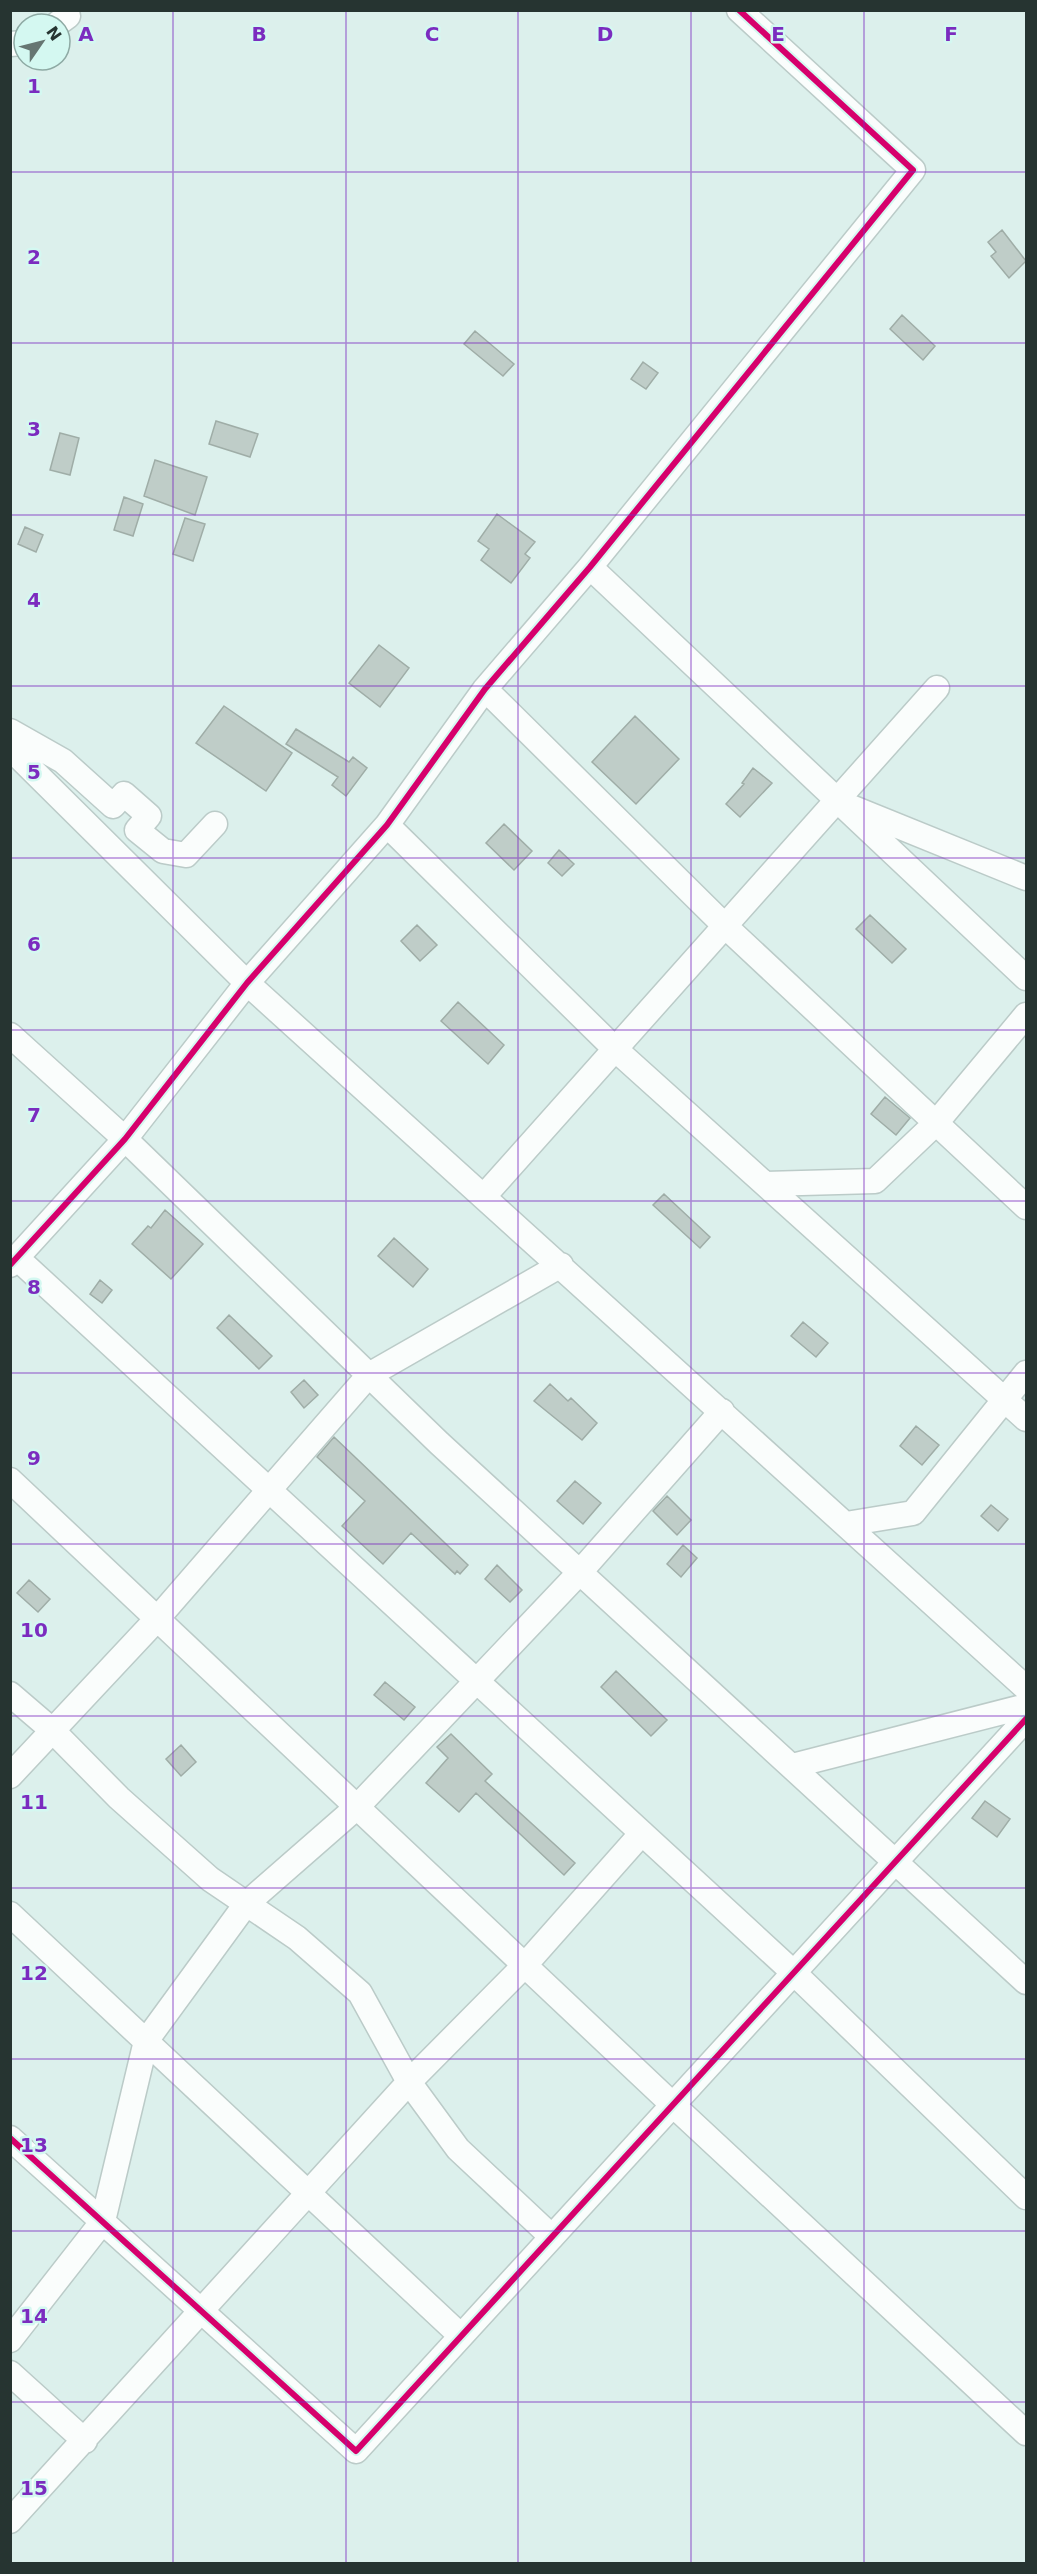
<svg xmlns="http://www.w3.org/2000/svg" width="1037" height="2574" font-family="'DejaVu Sans',sans-serif">
  <rect width="100%" height="100%" fill="#dcf0ec"/>
  <path fill="#bfcdc8" stroke="#9fada7" stroke-width="1.5" d="M1002 230 1026 261 1009 278 991 256 996 252 988 242Z
    M902 315 935 346 923 360 890 329Z
    M475 331 514 364 503 376 464 344Z
    M643 362 658 373 646 389 631 379Z
    M216 421 258 434 250 457 209 444Z
    M60 433 79 438 70 475 50 470Z
    M155 460 207 477 195 515 144 496Z
    M124 497 143 504 133 536 114 530Z
    M497 514 535 542 525 554 530 558 511 583 481 560 489 549 478 541Z
    M185 518 205 524 193 561 173 554Z
    M25 527 43 535 36 552 18 544Z
    M379 645 409 668 380 707 349 683Z
    M224 706 292 753 266 791 196 743Z
    M635 716 679 759 636 804 592 762Z
    M296 729 349 762 353 757 367 768 346 796 332 785 338 777 286 744Z
    M753 768 772 783 740 817 726 804 744 784 742 783Z
    M504 824 532 851 514 870 486 843Z
    M559 850 574 864 562 876 548 863Z
    M870 915 906 949 892 963 856 929Z
    M417 925 437 945 420 961 401 941Z
    M458 1002 504 1045 488 1064 441 1021Z
    M885 1097 910 1118 896 1135 871 1114Z
    M664 1194 710 1237 700 1248 653 1205Z
    M165 1210 203 1244 171 1279 132 1244 148 1226 151 1228Z
    M394 1238 428 1269 413 1287 378 1256Z
    M100 1280 112 1290 102 1303 90 1294Z
    M229 1315 272 1356 259 1369 217 1328Z
    M803 1322 828 1343 816 1357 791 1336Z
    M304 1380 318 1395 304 1408 291 1392Z
    M550 1384 568 1401 571 1398 597 1423 582 1440 534 1401Z
    M916 1426 939 1445 922 1465 900 1446Z
    M334 1437 468 1565 460 1574 457 1571 455 1574 411 1533 383 1564 342 1526 365 1501 317 1457Z
    M575 1481 601 1503 583 1524 557 1501Z
    M667 1496 691 1520 677 1535 653 1511Z
    M991 1505 1008 1519 998 1531 981 1516Z
    M683 1545 697 1558 681 1577 667 1564Z
    M497 1565 522 1590 510 1602 485 1579Z
    M29 1580 50 1599 38 1612 17 1593Z
    M616 1671 667 1720 651 1736 601 1687Z
    M385 1682 415 1707 404 1720 374 1695Z
    M451 1734 492 1774 485 1781 575 1863 564 1875 476 1793 459 1812 426 1783 448 1758 437 1747Z
    M181 1745 196 1762 181 1776 166 1759Z
    M985 1801 1010 1819 997 1837 972 1818Z"/>
  <g fill="none" stroke-linecap="round" stroke-linejoin="round">
    <g stroke="#bbcbc8" stroke-width="27">
      <path id="minor" d="M57 24 68 16
        M10 44 24 43
        M590 567 1026 978
        M485 689 725 926 1026 1207
        M10 731 63 761 113 806 124 794 149 816 137 830 163 851 186 855 215 824
        M10 748 247 983 1026 1688
        M851 807 1026 878
        M387 825 615 1049 1026 1419
        M10 1035 125 1139 439 1443 1026 1982
        M765 1184 875 1181 936 1123 1026 1015
        M485 1195 937 688
        M18 1259 794 1973 1026 2197
        M10 1265 125 1139 247 983 387 825 485 689 590 567 913 170 739 10
        M10 1480 673 2105 1026 2433
        M846 1524 913 1513 1026 1373
        M10 1694 52 1730 119 1798 210 1879 297 1938 360 1993 409 2082 458 2149 552 2237
        M792 1766 1026 1706
        M10 1776 157 1619 369 1375 561 1265
        M10 1914 461 2336
        M10 2138 356 2451 1026 1719
        M10 2340 103 2221 146 2041 246 1904 357 1807 580 1572 722 1411
        M10 2373 85 2441
        M10 2521 409 2082 525 1965 642 1833"/>
    </g>
    <use href="#minor" stroke="#fafdfc" stroke-width="24"/>
    <g stroke="#d4f8f1" stroke-width="10">
      <path id="cycleway" d="M10 1265 125 1139 247 983 387 825 485 689 590 567 913 170 739 10
        M10 2138 356 2451 1026 1719"/>
    </g>
    <use href="#cycleway" stroke="#d6006c" stroke-width="6"/>
  </g>
  <path fill="none" stroke="#7b2cbf" stroke-width="1.5" stroke-opacity="0.55" d="M173 10V2564M346 10V2564M518 10V2564M691 10V2564M864 10V2564M10 172H1026M10 343H1026M10 515H1026M10 686H1026M10 858H1026M10 1030H1026M10 1201H1026M10 1373H1026M10 1544H1026M10 1716H1026M10 1888H1026M10 2059H1026M10 2231H1026M10 2402H1026"/>
  <g font-size="20" text-anchor="middle" font-weight="bold" fill="#7b2cbf" stroke="#d4f8f1" stroke-width="5" stroke-linejoin="round" paint-order="stroke">
    <text x="86" y="41">A</text>
    <text x="259" y="41">B</text>
    <text x="432" y="41">C</text>
    <text x="605" y="41">D</text>
    <text x="778" y="41">E</text>
    <text x="951" y="41">F</text>
    <text x="34" y="93">1</text>
    <text x="34" y="264">2</text>
    <text x="34" y="436">3</text>
    <text x="34" y="607">4</text>
    <text x="34" y="779">5</text>
    <text x="34" y="951">6</text>
    <text x="34" y="1122">7</text>
    <text x="34" y="1294">8</text>
    <text x="34" y="1465">9</text>
    <text x="34" y="1637">10</text>
    <text x="34" y="1809">11</text>
    <text x="34" y="1980">12</text>
    <text x="34" y="2152">13</text>
    <text x="34" y="2323">14</text>
    <text x="34" y="2495">15</text>
  </g>
  <rect width="1037" height="2574" fill="none" stroke="#263431" stroke-width="24"/>
  <g transform="translate(42 42) rotate(55)"><circle r="28" fill="#d4f8f1" stroke="#8eaaa4" stroke-width="1.5"/>
  <path d="M0-4.5L10 22L0 15L-10 22Z" fill="#667672"/>
  <text y="-9" font-size="16" font-weight="bold" text-anchor="middle" fill="#263431">N</text>
  </g>
</svg>
